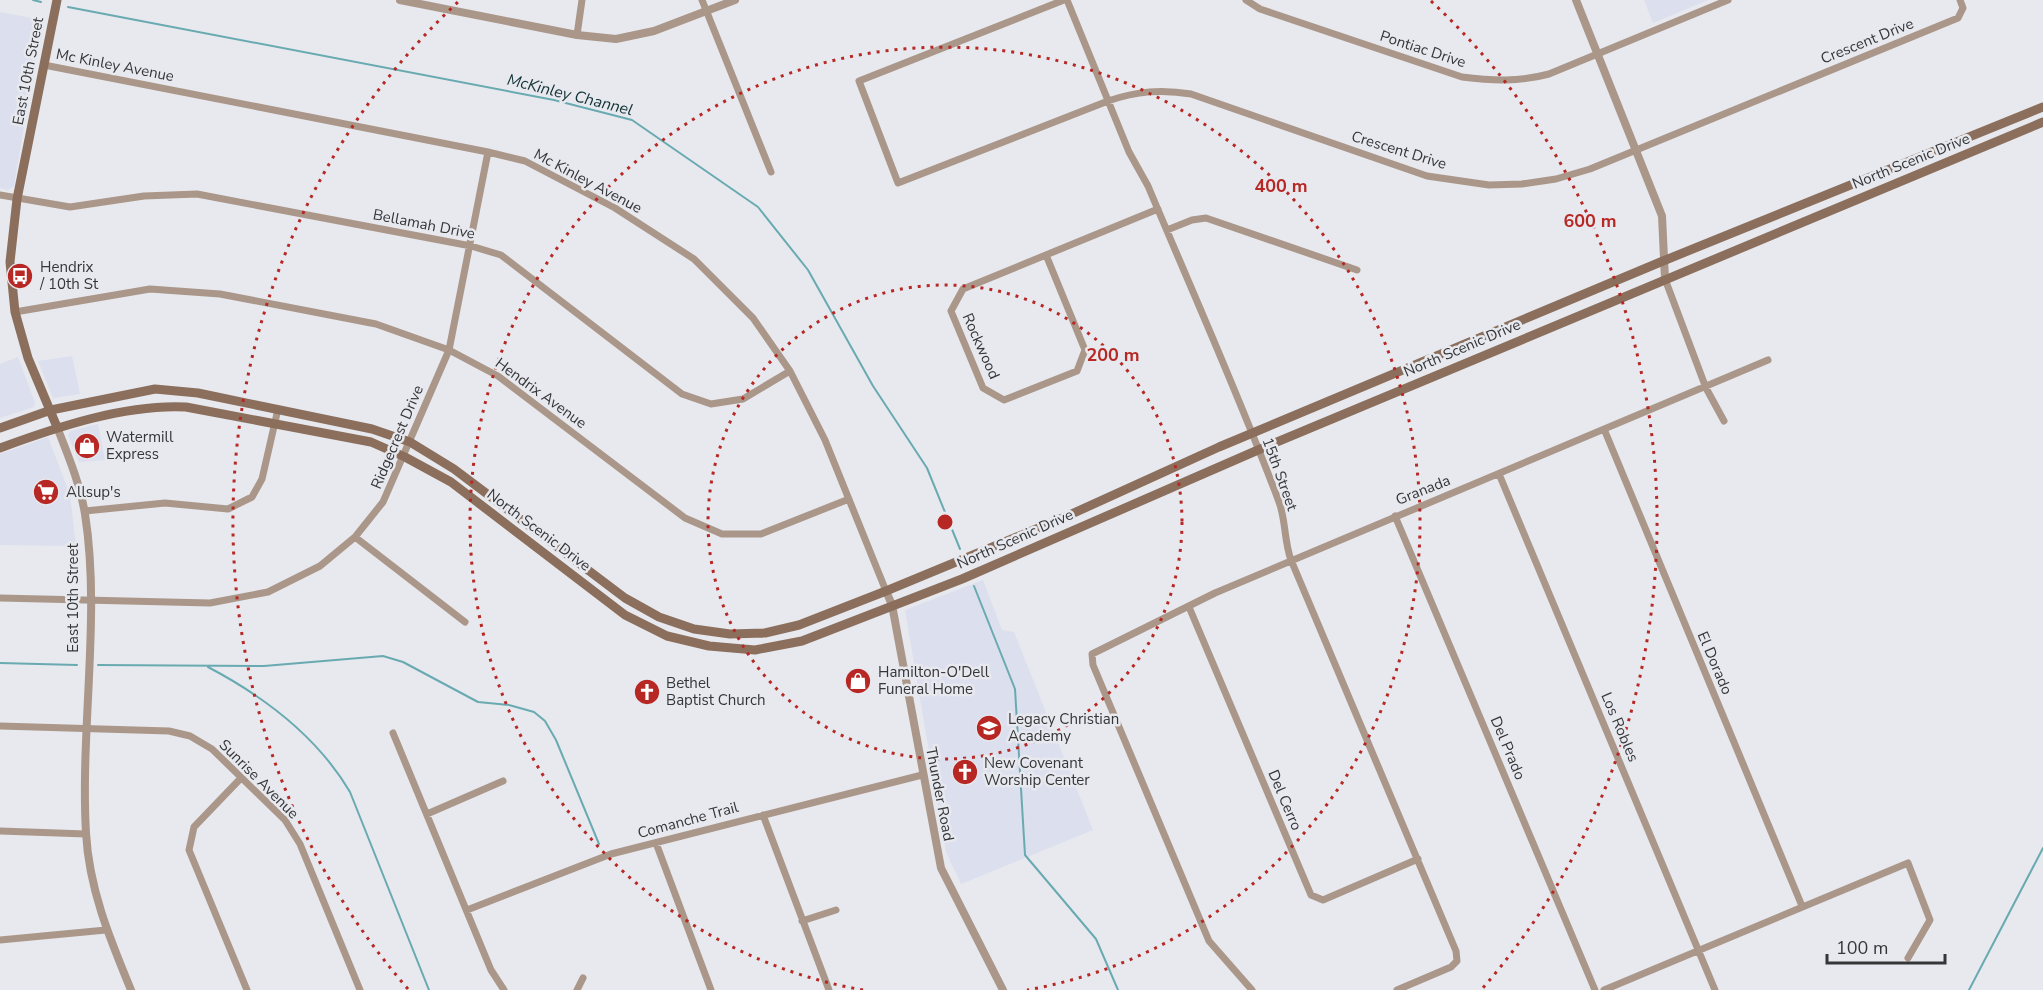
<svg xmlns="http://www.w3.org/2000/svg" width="2043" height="990" font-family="'Nunito Sans',sans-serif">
  <rect width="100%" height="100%" fill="#e7e9ef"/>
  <path fill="#dcdfed" d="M1644 0H1708L1653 23Z
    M0 12 42 20 14 186 7 190 0 188Z
    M72 356 80 394 53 398 38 361Z
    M18 357 35 403 34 407 0 418V364Z
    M98 424 105 460 79 462 68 435 71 431Z
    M48 437 70 495 76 546 0 545V454Z
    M983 580 1002 630 1014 632 1093 830 961 884 946 852 905 610Z"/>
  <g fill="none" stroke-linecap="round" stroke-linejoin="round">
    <path stroke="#69aab1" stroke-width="2" d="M33 0 41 2
      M68 7 554 100 632 120 758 207 808 270 873 386 927 468 960 549
      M974 586 1015 689 1025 855 1096 939 1118 990
      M0 663 77 665
      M98 665 264 666 383 656 403 662 478 702 509 705 534 712 545 721 556 740 599 844
      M208 667C265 697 317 736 350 792L429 990
      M1969 990 2043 848"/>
    <path stroke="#aa9789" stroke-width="7" d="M702 0 771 172
      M1064 0 859 81 898 183 1108 101C1137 91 1162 89 1191 94L1427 176 1489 185 1522 184 1556 179 1590 169 1958 18 1963 8 1960 0
      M1067 0 1129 152 1148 186C1192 291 1239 395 1279 502 1286 521 1284 541 1291 560L1456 951 1457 961 1451 967 1397 990
      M1246 0 1260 9 1462 77C1493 81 1519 82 1549 74L1728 0
      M577 35 582 0
      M44 65 488 152 525 161 615 208 694 259 753 318 790 371 825 440 886 591
      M0 195 70 207 144 196 197 194 471 246 501 255 682 394 711 404 743 399 790 371
      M1167 230 1192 220 1206 218 1357 270
      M1046 255 1085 350 1077 371 1004 400 983 388 951 311 963 289 1158 209
      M1665 279 1706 388 1724 421
      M15 312 150 289 220 294 376 324 449 350 498 376 685 518 722 534H761L849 499
      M1604 429 1802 906
      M1499 474 1715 990
      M85 511 165 503 228 509 252 497 262 479 278 409
      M1395 516 1595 990
      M355 537 465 622
      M0 598 210 603 268 592 320 566 355 537 383 502 449 350 488 152
      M1189 607 1311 895 1323 900 1418 859
      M0 726 169 731 190 736 212 749 285 820 300 844 360 990
      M393 733 491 970 504 990
      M241 778 194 827 189 850 247 990
      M427 814 503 781
      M763 815 829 990
      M0 831 86 834
      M656 843 711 990
      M467 910 611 854 922 775
      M802 921 836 910
      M0 940 106 930
      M577 990 583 978
      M1252 990 1209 941 1093 665 1092 654 1215 593 1768 360
      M1604 990 1908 863 1930 920 1908 958"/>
    <path stroke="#aa9789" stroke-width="8" d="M400 0 577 35 616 39 654 31 735 0
      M1576 0 1662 216 1665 279
      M57 427C68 455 80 484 85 514 101 615 80 729 86 833 89 889 110 939 131 990
      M886 591 892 605 941 868 1003 990"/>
    <path stroke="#8b6f5c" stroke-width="9" d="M57 427 28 358 15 312 10 262 17 199 57 0
      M0 428 51 410 155 389 198 393 372 429 410 442 454 469 625 598 659 617 694 629 730 634 765 633 799 625 886 591 1065 517 1219 447 1663 261 2043 107
      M0 448C57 427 125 404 186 407L371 442 405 457 451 482 625 615 667 636 709 646 755 650 802 641 962 579 1258 450 2043 122"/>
  </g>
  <g fill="none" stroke="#b72824" stroke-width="3" stroke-dasharray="3 6">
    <circle cx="945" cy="522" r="237"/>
    <path d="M863 990A475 475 0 1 1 1027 990"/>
    <path d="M408 989A712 712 0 0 1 459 1M1431 1A712 712 0 0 1 1482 989"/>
  </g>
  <defs>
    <g id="bus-disc" transform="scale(1.35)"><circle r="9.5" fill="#b72824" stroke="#e7e9ef"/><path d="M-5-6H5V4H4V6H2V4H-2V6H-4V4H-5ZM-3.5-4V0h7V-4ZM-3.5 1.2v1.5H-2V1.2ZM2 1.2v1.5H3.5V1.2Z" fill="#fff"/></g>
    <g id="shop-disc" transform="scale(1.35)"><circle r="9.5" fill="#b72824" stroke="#e7e9ef"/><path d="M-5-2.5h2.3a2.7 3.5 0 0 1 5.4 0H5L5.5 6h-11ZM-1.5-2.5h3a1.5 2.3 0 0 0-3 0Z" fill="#fff"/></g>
    <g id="supermarket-disc" transform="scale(1.35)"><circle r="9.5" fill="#b72824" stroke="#e7e9ef"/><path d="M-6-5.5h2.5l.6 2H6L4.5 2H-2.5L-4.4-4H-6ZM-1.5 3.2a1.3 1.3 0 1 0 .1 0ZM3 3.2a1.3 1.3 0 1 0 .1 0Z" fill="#fff"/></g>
    <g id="church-disc" transform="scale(1.35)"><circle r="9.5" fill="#b72824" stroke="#e7e9ef"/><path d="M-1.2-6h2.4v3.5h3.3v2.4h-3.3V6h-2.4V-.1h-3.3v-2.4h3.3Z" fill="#fff"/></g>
    <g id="school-disc" transform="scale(1.35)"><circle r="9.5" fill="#b72824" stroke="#e7e9ef"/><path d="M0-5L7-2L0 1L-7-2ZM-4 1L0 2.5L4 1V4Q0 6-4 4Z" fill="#fff"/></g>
  </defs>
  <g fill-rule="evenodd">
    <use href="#bus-disc" x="20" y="276"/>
    <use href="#shop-disc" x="87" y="446"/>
    <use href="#supermarket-disc" x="46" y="492"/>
    <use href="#shop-disc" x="858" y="681"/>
    <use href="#church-disc" x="647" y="692"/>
    <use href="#school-disc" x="989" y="728"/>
    <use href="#church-disc" x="965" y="772"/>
  </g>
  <g text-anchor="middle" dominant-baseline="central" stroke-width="5" stroke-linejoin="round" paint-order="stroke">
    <g font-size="15" fill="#353638" stroke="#e7e9ef">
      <text transform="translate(1867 41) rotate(-22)">Crescent Drive</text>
      <text transform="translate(1423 49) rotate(18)">Pontiac Drive</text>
      <text transform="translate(115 65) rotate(11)">Mc Kinley Avenue</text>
      <text transform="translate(28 71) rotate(-79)">East 10th Street</text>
      <text transform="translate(1399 150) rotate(17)">Crescent Drive</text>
      <text transform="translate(1911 161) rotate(-22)">North Scenic Drive</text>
      <text transform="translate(588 181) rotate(28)">Mc Kinley Avenue</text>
      <text transform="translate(424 224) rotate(11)">Bellamah Drive</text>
      <text transform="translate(981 346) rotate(66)">Rockwood</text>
      <text transform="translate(1462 348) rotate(-23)">North Scenic Drive</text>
      <text transform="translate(541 393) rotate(36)">Hendrix Avenue</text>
      <text transform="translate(397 437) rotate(-67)">Ridgecrest Drive</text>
      <text transform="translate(1280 474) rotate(70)">15th Street</text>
      <text transform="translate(1423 490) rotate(-22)">Granada</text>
      <text transform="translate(539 530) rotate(37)">North Scenic Drive</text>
      <text transform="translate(1015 539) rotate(-24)">North Scenic Drive</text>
      <text transform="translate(73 598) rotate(-90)">East 10th Street</text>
      <text transform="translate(1715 663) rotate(67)">El Dorado</text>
      <text transform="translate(1620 727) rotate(67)">Los Robles</text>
      <text transform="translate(1508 748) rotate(67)">Del Prado</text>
      <text transform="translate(259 779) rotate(45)">Sunrise Avenue</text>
      <text transform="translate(940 794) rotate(79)">Thunder Road</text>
      <text transform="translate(1285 800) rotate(67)">Del Cerro</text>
      <text transform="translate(688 820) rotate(-15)">Comanche Trail</text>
    </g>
    <g font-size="15" fill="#353638" stroke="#e7e9ef" text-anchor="start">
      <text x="40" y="267">Hendrix<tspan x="40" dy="17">/ 10th St</tspan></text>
      <text x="106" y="437">Watermill<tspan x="106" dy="17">Express</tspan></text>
      <text x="66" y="492">Allsup's</text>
      <text x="878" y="672">Hamilton-O'Dell<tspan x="878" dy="17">Funeral Home</tspan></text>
      <text x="666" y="683">Bethel<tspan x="666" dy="17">Baptist Church</tspan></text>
      <text x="1008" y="719">Legacy Christian<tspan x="1008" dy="17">Academy</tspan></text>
      <text x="984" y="763">New Covenant<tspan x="984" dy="17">Worship Center</tspan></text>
    </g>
    <g font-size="16" font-style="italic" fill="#103135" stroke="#e7e9ef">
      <text transform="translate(570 95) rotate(14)">McKinley Channel</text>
    </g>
  </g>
  <circle cx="945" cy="522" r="9" fill="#b72824" stroke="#e7e9ef" stroke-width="3"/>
  <g font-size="18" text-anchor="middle" font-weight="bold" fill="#b72824" stroke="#e7e9ef" stroke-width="5" stroke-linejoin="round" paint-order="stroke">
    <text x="1281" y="192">400 m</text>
    <text x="1590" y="227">600 m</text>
    <text x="1113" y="361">200 m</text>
  </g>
  <path d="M1827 954v9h118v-9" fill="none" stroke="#353638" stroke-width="3"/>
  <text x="1836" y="954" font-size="18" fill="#353638" stroke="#e7e9ef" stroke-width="4.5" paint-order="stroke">100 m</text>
</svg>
